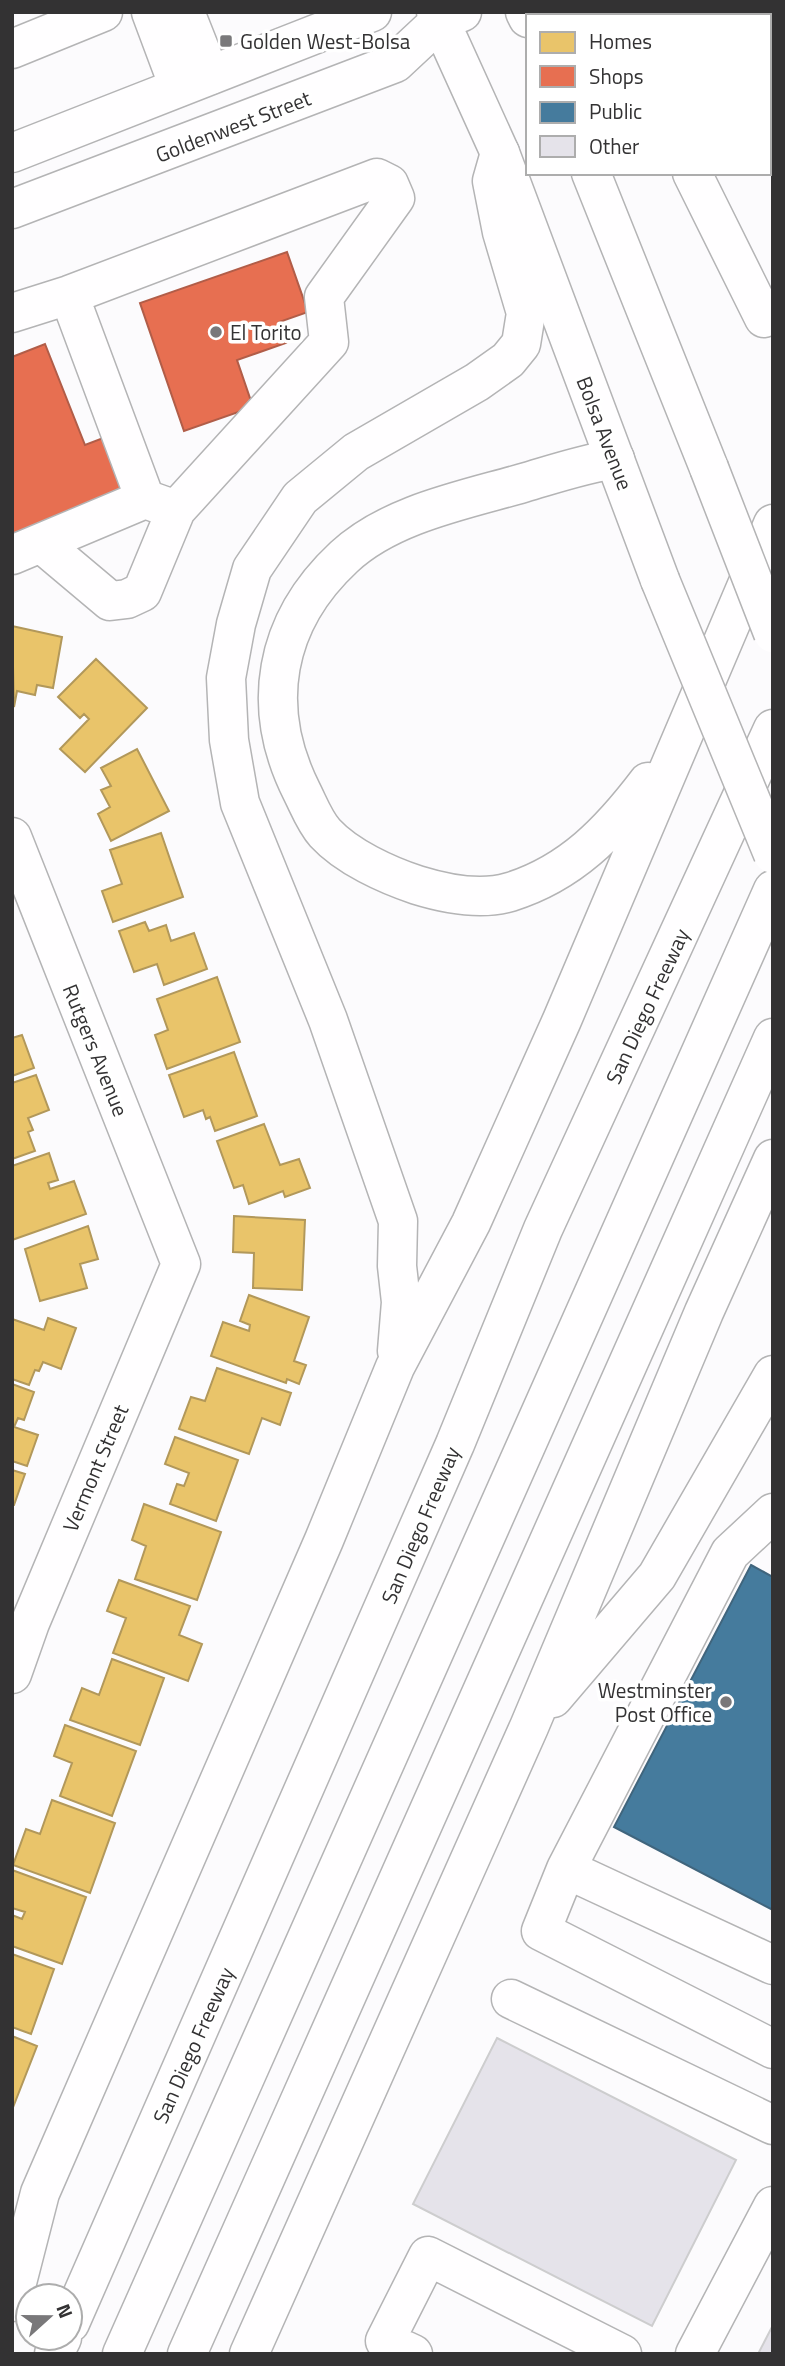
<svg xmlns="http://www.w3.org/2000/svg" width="785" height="2366" font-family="'Titillium Web',sans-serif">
  <rect width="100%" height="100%" fill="#fcfbfd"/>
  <path fill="#e9c46a" stroke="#b2985a" stroke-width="2" d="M12 626 62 637 53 688 37 685 35 695 17 691 14 707Z
    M96 659 147 708 85 772 60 749 89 719 84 714 80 718 58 697Z
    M137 749 169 811 111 841 98 814 110 807 101 790 111 786 101 768Z
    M161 833 183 897 113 922 102 891 122 884 110 850Z
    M145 922 149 931 166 925 171 941 194 933 207 969 164 985 157 964 134 972 119 931Z
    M217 977 240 1042 167 1069 155 1035 168 1030 157 999Z
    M22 1035 34 1068 12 1076V1038Z
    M234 1052 257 1116 215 1131 210 1117 206 1119 203 1110 184 1117 169 1075Z
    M36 1075 49 1110 28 1118 33 1130 28 1132 35 1151 12 1159V1083Z
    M264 1124 280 1165 299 1159 310 1188 285 1197 283 1191 249 1204 243 1185 234 1188 217 1141Z
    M49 1153 58 1180 48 1183 50 1189 74 1181 86 1214 12 1240V1166Z
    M234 1216 305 1220 302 1290 253 1288 254 1253 233 1252Z
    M88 1226 98 1259 80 1264 87 1288 40 1301 25 1249Z
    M249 1295 309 1317 294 1361 306 1365 299 1384 287 1379 286 1383 211 1356 223 1322 249 1331 250 1325 240 1321Z
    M48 1318 76 1328 61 1369 43 1362 39 1371 35 1370 29 1385 12 1379V1319L44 1330Z
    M217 1368 291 1393 280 1425 262 1418 249 1454 179 1429 191 1397 205 1401Z
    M12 1384 34 1392 24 1420 18 1418 14 1427 38 1435 27 1466 12 1461Z
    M175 1437 238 1460 216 1521 170 1504 177 1484 184 1486 189 1473 165 1464Z
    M12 1470 25 1474 14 1505H12Z
    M144 1504 221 1532 197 1600 135 1579 146 1546 132 1540Z
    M119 1580 190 1606 179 1635 202 1644 188 1681 113 1653 126 1618 107 1611Z
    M112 1659 164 1678 140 1745 70 1720 82 1688 99 1695Z
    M65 1725 136 1751 112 1816 60 1796 72 1763 54 1756Z
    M52 1800 115 1823 90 1893 13 1865 26 1829 40 1834Z
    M12 1870 86 1897 62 1964 12 1946V1915L22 1919 25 1912 12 1908Z
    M12 1954 54 1969 31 2034 12 2027Z
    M12 2036 37 2046 12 2110Z"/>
  <path fill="#e76f51" stroke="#b15d48" stroke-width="2" d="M773 78V119L769 117V86Z
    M287 252 308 312 279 322 286 343 237 360 253 407 184 431 140 303Z
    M45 344 85 445 111 435 132 488 12 535V357Z"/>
  <path fill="#457b9d" stroke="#40657d" stroke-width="2" d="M751 1565 773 1577V1910L614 1827Z"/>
  <path fill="#e5e3ea" stroke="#cdcdce" stroke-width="2" d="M497 2038 736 2160 652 2326 413 2204Z
    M773 2325V2354H758Z"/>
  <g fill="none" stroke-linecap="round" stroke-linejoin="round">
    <g stroke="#b4b4b5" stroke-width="41">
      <path id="minor" d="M151 12 179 87
        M185 12 210 75
        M740 12 741 16
        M12 49 103 12
        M692 173 764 318
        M69 295 145 499 176 510
        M12 313 69 295 377 178 389 184 395 198 324 297 329 342 176 510 142 592 127 599 110 601 41 543
        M12 555 145 499
        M12 837 181 1264 30 1623 12 1674
        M773 1513 730 1553 566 1869 773 1965
        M566 1869 541 1931 773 2049
        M511 1999 773 2125
        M413 2354 385 2341 428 2256 622 2354
        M695 2354 773 2206"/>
    </g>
    <g stroke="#b4b4b5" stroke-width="41">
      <path id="major" d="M436 12 500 153 660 580
        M525 12 528 18
        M12 153 372 12
        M591 173 709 468
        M12 209 395 63 440 21 462 12"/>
    </g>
    <g stroke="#b4b4b5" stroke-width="41">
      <path id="highway" d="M615 459C583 464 554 474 523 483 464 500 390 514 344 557 274 622 259 707 302 792 309 806 315 822 325 833 347 857 387 875 417 885 446 894 480 901 510 892 571 873 610 832 648 782
        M397 1351 401 1302 397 1266 398 1221 328 1020 240 803 229 740 226 678 236 624 252 569 300 498 356 452 477 382 508 360 521 344 526 313 502 232 492 181 500 153
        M553 1698 657 1576 773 1375
        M12 2302 40 2193 324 1540 395 1367 471 1223 562 1020 773 524
        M70 2323 455 1444 543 1229 773 729
        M54 2354 62 2338
        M122 2354 773 890
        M187 2354 773 1038
        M249 2354 529 1727 704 1312 773 1159"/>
    </g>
    <use href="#minor" stroke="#fffeff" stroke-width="38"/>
    <use href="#major" stroke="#fffeff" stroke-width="38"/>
    <use href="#highway" stroke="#fffeff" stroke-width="38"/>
    <g stroke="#b4b4b5" stroke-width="41" stroke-linecap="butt">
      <path id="major-bridge" d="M709 468 773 633
        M660 580 773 854"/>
    </g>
    <use href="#major-bridge" stroke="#fffeff" stroke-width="38"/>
  </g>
  <g fill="#79787a" stroke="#fff" stroke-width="2.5">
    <rect x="219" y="34" width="14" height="14" rx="3.5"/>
    <circle cx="216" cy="332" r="7"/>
    <circle cx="726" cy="1702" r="7"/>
  </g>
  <g text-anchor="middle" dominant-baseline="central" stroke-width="7" stroke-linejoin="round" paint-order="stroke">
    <g font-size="21" fill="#333233" stroke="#fff" text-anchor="start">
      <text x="240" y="41">Golden West-Bolsa</text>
      <text x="230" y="332">El Torito</text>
      <text x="712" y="1690" text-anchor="end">Westminster<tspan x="712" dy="24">Post Office</tspan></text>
    </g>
    <g font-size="21" fill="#333233" stroke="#fff">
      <text transform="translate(233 126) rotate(-21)">Goldenwest Street</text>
      <text transform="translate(605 433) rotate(69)">Bolsa Avenue</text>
      <text transform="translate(647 1006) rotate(-65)">San Diego Freeway</text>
      <text transform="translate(96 1050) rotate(68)">Rutgers Avenue</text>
      <text transform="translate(95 1468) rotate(-67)">Vermont Street</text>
      <text transform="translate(420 1525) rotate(-67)">San Diego Freeway</text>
      <text transform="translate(193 2045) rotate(-66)">San Diego Freeway</text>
    </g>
  </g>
  <rect width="785" height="2366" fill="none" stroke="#333233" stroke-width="28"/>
  <rect x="526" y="14" width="245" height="161" fill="#ffffff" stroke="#adadad" stroke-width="2"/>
  <rect x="540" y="32" width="35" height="21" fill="#e9c46a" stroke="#adadad" stroke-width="2"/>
  <text x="589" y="49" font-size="21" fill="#333233">Homes</text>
  <rect x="540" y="66" width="35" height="21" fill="#e76f51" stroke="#adadad" stroke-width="2"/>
  <text x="589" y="84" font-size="21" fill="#333233">Shops</text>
  <rect x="540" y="102" width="35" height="21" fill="#457b9d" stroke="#adadad" stroke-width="2"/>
  <text x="589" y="119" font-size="21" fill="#333233">Public</text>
  <rect x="540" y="136" width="35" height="21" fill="#e5e3ea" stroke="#adadad" stroke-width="2"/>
  <text x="589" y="154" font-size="21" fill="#333233">Other</text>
  <g transform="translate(49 2317) rotate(69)"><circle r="33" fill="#ffffff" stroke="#adadad" stroke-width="2"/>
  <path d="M0-5L12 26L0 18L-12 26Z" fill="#79787a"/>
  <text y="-10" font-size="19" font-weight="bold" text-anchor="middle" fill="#333233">N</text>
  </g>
</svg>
